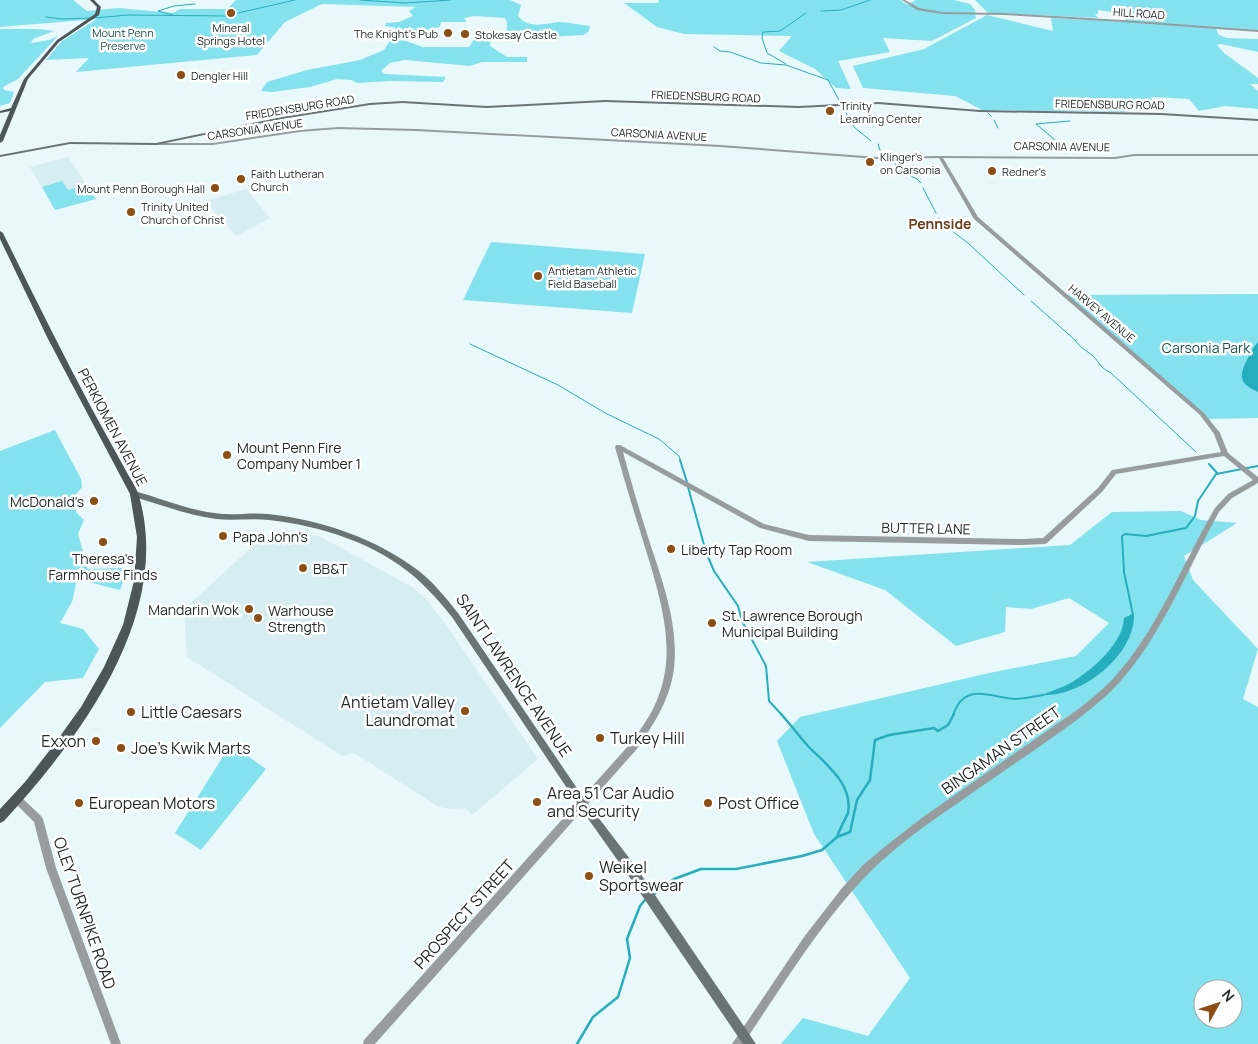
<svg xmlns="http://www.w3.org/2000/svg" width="1258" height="1044" font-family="Manrope,sans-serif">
  <rect width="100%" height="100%" fill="#e9f8fa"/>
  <path fill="#d6eef2" d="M68 157 96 199 55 210 30 167Z
    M246 189 270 218 236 236 205 201Z
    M291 531 321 537 412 587 426 599 444 622 538 759 472 815 466 808 452 809 439 807 354 753 342 756 187 657 184 609 261 539 275 532Z"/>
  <path fill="#84e2ef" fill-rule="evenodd" d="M0 0H73L87 11 118 8 173 13 180 9H227L236 0H510L521 5 518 16C528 29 544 24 558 22 568 22 580 25 590 26L589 31 584 35 545 37 540 31H520L512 37 491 38 490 46 507 57H527V62H482L470 66 405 60 390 63 381 71 385 74 446 77 443 82 391 81 357 83 351 80 337 79 310 87 272 92 261 91 267 82 307 70 360 60 384 50 391 39V33L396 28 385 26 386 23 399 22 413 16 409 11 416 7 322 4 285 22 257 55 76 72 89 58 46 60 62 41 97 19 0 27ZM474 16 505 18C508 23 508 29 504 34L476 36 469 47H423L403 40V35L407 32 428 34 431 32 429 29 440 27 441 22H467L464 18Z
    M659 0H901L907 5 916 0H954L970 4 975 10 976 18 932 41 883 38 890 52 838 61 851 89 836 88 815 69 779 51 792 36 684 34 657 27 624 3H658Z
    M975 0H1258V31L1216 29 1219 35 1227 38 1258 39V52L1221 44 1217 45 1224 53 1258 78V84H1250L1258 91V109L1225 106 1199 111 1189 99 1151 97 1155 105 1125 112 982 110 955 96 863 88 853 66 924 49 987 15 1053 31 1051 18 1127 22 1119 13 1098 10V14H1095L1098 18 988 13Z
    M0 29H38L54 31 33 39 31 43 49 40 58 36 18 79 3 87 4 90 14 92 10 103 0 106Z
    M62 181 68 190 86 185 96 199 55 210 42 187Z
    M491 242 645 254 632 313 463 300Z
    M1258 294V418L1207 419 1065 295Z
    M55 430 81 479 82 487 71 500 77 513 84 520 78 534 83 552 82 558 88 569 122 568 124 578 120 590 77 579 72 602 60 623 83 629 99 649 83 678 45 682 0 728V451Z
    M1181 511 1201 520 1237 523 1184 556 1193 580 1258 649 1243 699 1258 707V1044H781L803 1018 868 1036 910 978 814 834 777 741 800 717 989 673 1076 656 1109 623 1069 598 1031 609 1006 607 1005 632 956 646 885 590 807 562 1070 545 1112 512ZM1203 989H1233V1019H1203Z
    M231 744 266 769 201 850 175 833Z"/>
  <path fill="#26aebe" d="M1258 342V392C1240 384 1238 377 1247 360 1250 354 1253 347 1258 342Z
    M1134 613C1136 655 1081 698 1041 695 1052 691 1064 687 1074 681 1094 668 1123 643 1124 618Z"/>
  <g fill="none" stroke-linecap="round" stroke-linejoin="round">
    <path stroke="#26aebe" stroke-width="1" d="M360 0 405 3 451 0
      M821 11 841 10 870 0
      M238 13 295 0
      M173 15 158 11 174 6 195 4
      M46 17 62 19 89 18
      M94 18 128 15 226 16
      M714 47 720 51 730 52 761 63 786 65 828 80 854 127 871 141
      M786 64 767 53 762 38 763 32 780 31 806 13
      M988 113 991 116
      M994 120 998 128
      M878 144 881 153
      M1066 153 1055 140 1036 124 1070 121
      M895 162 896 169 917 179 921 183
      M923 188 936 213
      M939 218V221L968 243 1024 295
      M1031 301 1075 340C1080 348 1086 350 1093 356 1101 364 1099 367 1111 373L1196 452
      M470 344 558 385 607 414 659 439 679 456 681 462"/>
    <path stroke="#26aebe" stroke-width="2" d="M680 460 687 482
      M1209 464 1218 474
      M688 487 706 552 714 571 738 606 742 621 766 666 769 701 782 715
      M1133 615 1124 572 1122 536 1125 534 1146 536 1186 528 1195 516 1198 501 1216 474 1258 466
      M953 715C955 711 957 704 961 701 974 686 999 699 1015 699 1024 699 1034 696 1043 695"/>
    <path stroke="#26aebe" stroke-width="2.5" d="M781 714C790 724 799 736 808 746 826 765 853 783 848 813 847 816 839 830 837 837
      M653 895 674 879 701 869H736L802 856 822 850 837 837 850 832 857 800 870 780 875 740 889 735 934 728 938 731 948 725 954 714
      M577 1044 593 1017 618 997 630 958 627 939 640 906 645 900"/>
    <path fill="#979d9e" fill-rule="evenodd" d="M902 0H905L919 8 942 12 1004 13 1122 20 1258 30V32L1122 22 1004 15 942 14 917 10Z
      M338 127 416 129 720 145 877 157 940 156 1115 157 1134 154H1258V156H1134L1115 159 943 158 978 217 1204 413 1220 433 1228 453 1258 477V483L1232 498 1219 512C1188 568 1161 638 1117 685 1106 697 1094 706 1082 716 1042 746 1000 773 958 803 927 824 896 846 869 873 819 924 783 986 743 1044H732L804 937 842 888 863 865 887 845 923 817 1077 710C1089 701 1101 691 1112 680 1157 631 1182 565 1215 508L1228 494 1253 480 1224 456 1116 474 1102 492 1047 543 1045 544 1022 545 809 541 760 528 623 452C631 481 639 509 648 537 662 580 681 629 673 675 668 703 652 727 636 750L375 1044H363L364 1040 630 744C647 721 658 705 664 677 674 632 653 574 640 531 631 503 623 475 615 447L616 445H620L764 524 809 535 1022 539 1043 538 1098 488 1112 470 1221 452 1214 434 1200 415 974 219 939 158 877 159 720 147 416 131 338 129 300 132 213 145H156L154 144 156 143H213L300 130Z
      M17 795 20 796 41 816 43 819 56 868 121 1044H111L46 868 34 822 14 802 13 799 14 796Z"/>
    <path fill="#6b7475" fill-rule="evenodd" d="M605 100 799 106 878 102 980 110 1161 113 1258 119V121L1161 115 980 112 878 104 799 108 605 102 487 108 402 103 370 105 282 119 156 145 70 144 0 157V155L70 142 156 143 282 117 370 103 402 101 487 106Z
      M134 491C161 498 187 510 215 513 232 516 250 512 268 514 322 520 375 538 419 571 434 583 446 598 458 613L585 800 636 867 756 1044H743L628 875 579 806 452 617C441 603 429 590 416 578 376 543 321 526 269 520 252 518 234 521 216 519 187 515 159 504 131 496L130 494 131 492Z"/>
    <path fill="#4c5658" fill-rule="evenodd" d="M90 0H94L101 7 99 15 59 42 28 79 3 141 0 143V135L10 111 0 113V111L11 108 24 79 57 40 95 14 97 7Z
      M0 231 3 233C32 292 61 351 92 409 103 429 114 449 125 469 129 477 136 486 139 496 173 615 80 738 4 821L0 823V809L25 782 53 746 81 707 104 667 123 625 134 581 137 537 130 494 48 339 0 239Z"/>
  </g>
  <g fill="#8d4e14" stroke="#fff" stroke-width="2">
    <circle cx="231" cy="13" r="5"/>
    <circle cx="448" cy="33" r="5"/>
    <circle cx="465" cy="34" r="5"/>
    <circle cx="181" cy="75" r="5"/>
    <circle cx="830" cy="111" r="5"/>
    <circle cx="870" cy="162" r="5"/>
    <circle cx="992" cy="171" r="5"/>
    <circle cx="241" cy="179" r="5"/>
    <circle cx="215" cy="188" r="5"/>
    <circle cx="131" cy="212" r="5"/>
    <circle cx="538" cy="276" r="5"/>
    <circle cx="227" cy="455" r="5"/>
    <circle cx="94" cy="501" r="5"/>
    <circle cx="223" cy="536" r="5"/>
    <circle cx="103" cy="542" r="5"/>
    <circle cx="671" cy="549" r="5"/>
    <circle cx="303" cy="568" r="5"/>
    <circle cx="249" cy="609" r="5"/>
    <circle cx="258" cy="618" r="5"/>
    <circle cx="712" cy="623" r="5"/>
    <circle cx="465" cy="711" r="5"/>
    <circle cx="131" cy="712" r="5"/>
    <circle cx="600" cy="738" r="5"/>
    <circle cx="96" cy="741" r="5"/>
    <circle cx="121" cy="748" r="5"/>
    <circle cx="537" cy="802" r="5"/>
    <circle cx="79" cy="803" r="5"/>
    <circle cx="708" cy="803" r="5"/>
    <circle cx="589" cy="876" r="5"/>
  </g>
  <g text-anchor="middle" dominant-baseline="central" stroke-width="5" stroke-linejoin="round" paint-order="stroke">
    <g font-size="11" fill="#242a2a" stroke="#fff">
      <text transform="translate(1139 13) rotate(4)">HILL ROAD</text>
      <text transform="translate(706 96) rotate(2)">FRIEDENSBURG ROAD</text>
      <text transform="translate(1110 104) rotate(1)">FRIEDENSBURG ROAD</text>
      <text transform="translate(300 107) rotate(-9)">FRIEDENSBURG ROAD</text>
      <text transform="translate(255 129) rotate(-8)">CARSONIA AVENUE</text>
      <text transform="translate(659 134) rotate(3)">CARSONIA AVENUE</text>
      <text transform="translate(1062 146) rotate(1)">CARSONIA AVENUE</text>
      <text transform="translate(1102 313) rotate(40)">HARVEY AVENUE</text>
    </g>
    <g font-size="11" fill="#242a2a" stroke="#fff" text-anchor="start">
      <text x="231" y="27" text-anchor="middle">Mineral<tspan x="231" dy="13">Springs Hotel</tspan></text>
      <text x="438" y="33" text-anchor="end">The Knight's Pub</text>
      <text x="475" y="34">Stokesay Castle</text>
      <text x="191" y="75">Dengler Hill</text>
      <text x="840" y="105">Trinity<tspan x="840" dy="13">Learning Center</tspan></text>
      <text x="880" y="156">Klinger's<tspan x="880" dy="13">on Carsonia</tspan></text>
      <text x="1002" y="171">Redner's</text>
      <text x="251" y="173">Faith Lutheran<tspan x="251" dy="13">Church</tspan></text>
      <text x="205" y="188" text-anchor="end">Mount Penn Borough Hall</text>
      <text x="141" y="206">Trinity United<tspan x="141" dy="13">Church of Christ</tspan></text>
      <text x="548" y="270">Antietam Athletic<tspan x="548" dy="13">Field Baseball</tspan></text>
    </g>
    <g font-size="11" fill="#194e55" stroke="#fff">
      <text x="123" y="32">Mount Penn<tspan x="123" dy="13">Preserve</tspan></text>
    </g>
    <g font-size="14" font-weight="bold" fill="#683c17" stroke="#fff">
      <text x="940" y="223">Pennside</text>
    </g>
    <g font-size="14" fill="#194e55" stroke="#fff">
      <text x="1206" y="347">Carsonia Park</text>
    </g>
    <g font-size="14" fill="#242a2a" stroke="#fff">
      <text transform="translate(113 427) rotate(62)">PERKIOMEN AVENUE</text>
      <text transform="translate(926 528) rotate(1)">BUTTER LANE</text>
    </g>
    <g font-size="14" fill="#242a2a" stroke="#fff" text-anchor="start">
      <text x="237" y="447">Mount Penn Fire<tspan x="237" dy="16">Company Number 1</tspan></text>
      <text x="84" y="501" text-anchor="end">McDonald's</text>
      <text x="233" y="536">Papa John's</text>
      <text x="681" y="549">Liberty Tap Room</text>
      <text x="103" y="558" text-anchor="middle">Theresa's<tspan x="103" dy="16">Farmhouse Finds</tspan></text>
      <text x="313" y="568">BB&amp;T</text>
      <text x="239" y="609" text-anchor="end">Mandarin Wok</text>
      <text x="268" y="610">Warhouse<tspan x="268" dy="16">Strength</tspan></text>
      <text x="722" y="615">St. Lawrence Borough<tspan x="722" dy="16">Municipal Building</tspan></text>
    </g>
    <g font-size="16" fill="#242a2a" stroke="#fff">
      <text transform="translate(514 675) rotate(56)">SAINT LAWRENCE AVENUE</text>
      <text transform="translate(1001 750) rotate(-35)">BINGAMAN STREET</text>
      <text transform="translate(85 913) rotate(71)">OLEY TURNPIKE ROAD</text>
      <text transform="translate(464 914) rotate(-48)">PROSPECT STREET</text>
    </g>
    <g font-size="16" fill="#242a2a" stroke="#fff" text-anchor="start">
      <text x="455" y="702" text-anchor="end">Antietam Valley<tspan x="455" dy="18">Laundromat</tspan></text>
      <text x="141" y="712">Little Caesars</text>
      <text x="610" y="738">Turkey Hill</text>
      <text x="86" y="741" text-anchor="end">Exxon</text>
      <text x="131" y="748">Joe's Kwik Marts</text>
      <text x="547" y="793">Area 51 Car Audio<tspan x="547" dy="18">and Security</tspan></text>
      <text x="89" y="803">European Motors</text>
      <text x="718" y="803">Post Office</text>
      <text x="599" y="867">Weikel<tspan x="599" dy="18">Sportswear</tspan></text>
    </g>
  </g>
  <g transform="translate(1218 1004) rotate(50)"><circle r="24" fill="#ffffff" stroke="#a7aaaa"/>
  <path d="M0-4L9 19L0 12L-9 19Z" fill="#8d4e14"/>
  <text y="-8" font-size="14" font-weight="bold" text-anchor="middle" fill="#242a2a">N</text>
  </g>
</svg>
